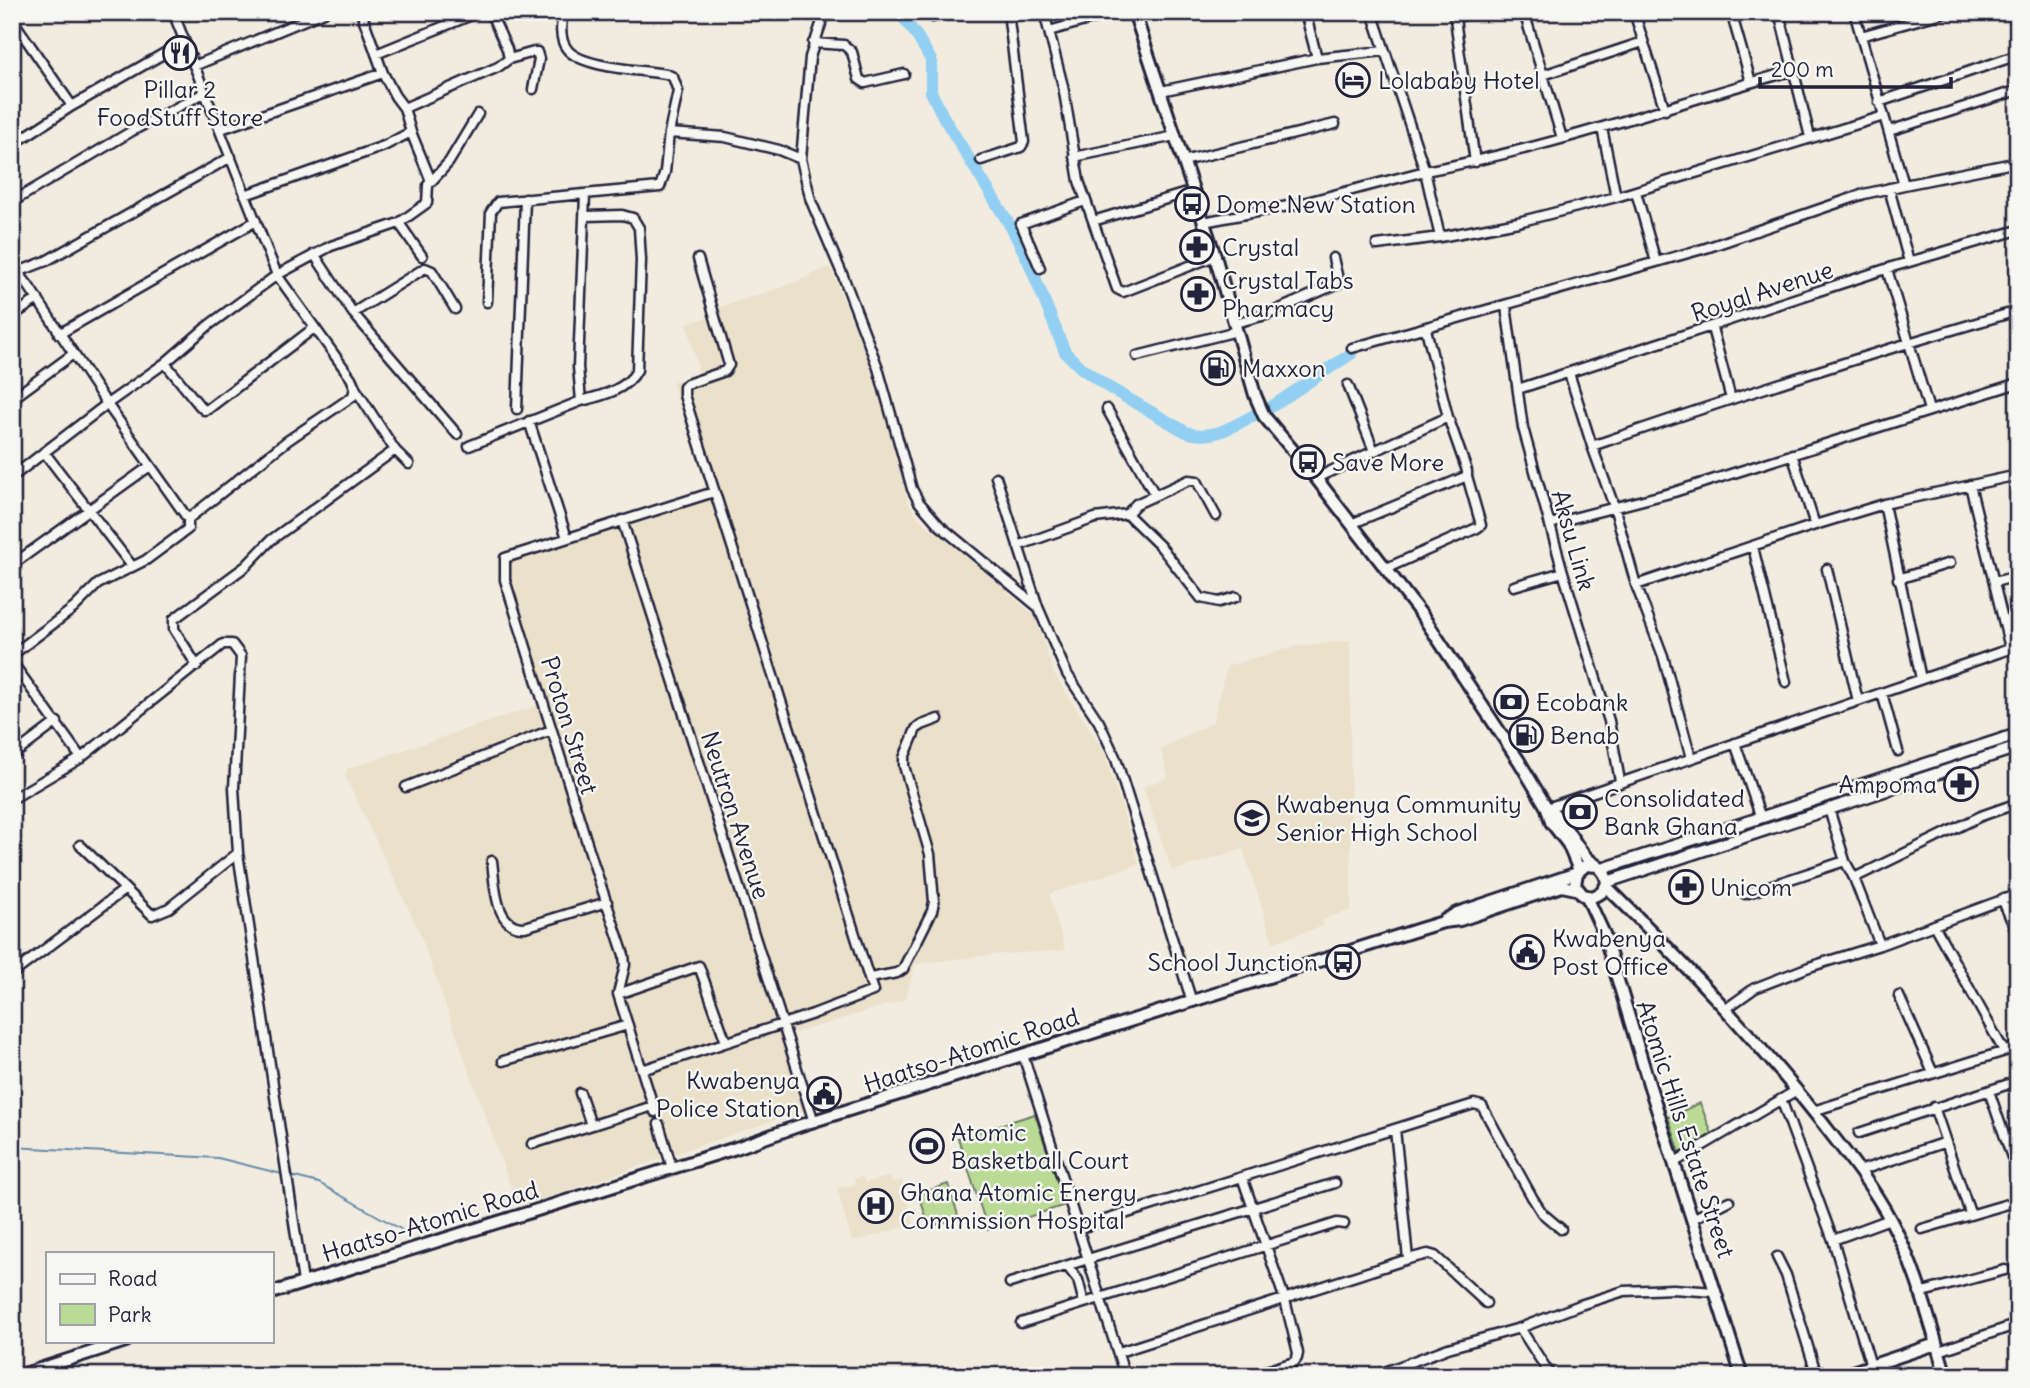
<svg xmlns="http://www.w3.org/2000/svg" width="2030" height="1388" font-family="Delius,sans-serif">
  <rect width="100%" height="100%" fill="#f1ecdf"/>
  <filter id="ink" filterUnits="userSpaceOnUse"><feTurbulence type="fractalNoise" baseFrequency=".0143" numOctaves="2"/><feDisplacementMap in="SourceGraphic" scale="14" xChannelSelector="R" yChannelSelector="G"/><feConvolveMatrix kernelMatrix="1 2 1 2 8 2 1 2 1" color-interpolation-filters="sRGB"/></filter>
  <g filter="url(#ink)">
    <path fill="#ebe0c9" d="M830 267 871 368 908 502 919 519 973 562 1035 616 1054 674 1104 752 1139 864 1049 894 1065 950 989 955 915 964 906 999 789 1035 813 1107 518 1207 419 931 345 776 347 769 547 702 506 573V558L708 490 672 382 699 373 687 323 710 317 708 311 786 286Z
      M1350 641 1351 910 1323 919 1324 926 1273 942 1243 849 1172 871 1143 787 1168 777 1161 749 1213 722 1227 666 1295 646Z
      M863 1176 865 1183 890 1176 892 1183 902 1180 914 1224 852 1242 837 1189 856 1184 854 1179Z"/>
    <path fill="#badb95" stroke="#6e7e68" stroke-width="2" d="M1700 1103 1712 1134 1680 1152 1668 1117Z
      M1035 1114 1065 1205 988 1230 958 1138Z
      M948 1184 959 1218 929 1227 919 1194Z"/>
    <g fill="none" stroke-linecap="round" stroke-linejoin="round">
      <path stroke="#658aa9" stroke-width="2" d="M12 1147 218 1158 282 1174
        M291 1176 319 1183 406 1232"/>
      <path stroke="#92cff2" stroke-width="12" d="M899 12 917 36 931 60V92L944 118 1011 227 1028 260 1065 352 1080 367 1108 387 1186 432C1212 442 1235 425 1258 413
        M1268 409 1351 354"/>
      <g stroke="#22223b" stroke-width="13">
        <path id="minor" d="M173 12 277 275 351 378 355 387 353 396 287 441 188 519
          M361 12 383 73 395 96 404 108 411 132 431 181
          M490 12 507 49 509 59
          M563 12C561 24 559 39 567 49 581 68 643 70 666 74L673 77 678 91 669 133 725 137 779 150 801 159
          M825 12 810 57 801 159 811 201 843 276 878 368 912 489 919 502 939 525 1038 607 1067 674 1099 722 1116 759 1192 1002
          M1044 12 1063 86 1079 181 1117 289 1123 292 1215 256
          M1305 12 1317 58
          M1372 12 1425 171C1551 148 1672 104 1795 70
          M1452 12 1455 18 1458 41 1475 162
          M1524 12 1562 138
          M1634 12 1665 110
          M1731 12 1751 82
          M1779 12 1810 137
          M1854 12 1904 185 2018 162
          M546 13V12
          M933 17 955 12
          M1455 18 1472 12
          M12 19 72 106
          M1136 19 1157 12
          M1049 31 1117 12
          M1861 36 1946 12
          M813 43 844 45 852 52 859 79 865 83 904 74
          M376 54 479 12
          M194 66 324 12
          M1543 75 1643 42
          M1161 91 1317 58 1384 51
          M1879 102 2018 55
          M404 108 498 67 509 59 534 52H537L539 59 533 89
          M1602 128 1616 197
          M221 129 383 73
          M1889 131 2018 90
          M12 145 72 106 184 42
          M1074 157 1175 136
          M981 160 1021 147 1024 142 1008 12
          M1183 161 1335 124
          M1889 188 1909 262
          M1636 192 1656 262
          M245 195 384 146 411 132
          M12 202 132 131 204 93
          M1093 221 1193 191
          M1203 222 1299 204 1425 171 1440 237 1518 222 1616 197 1884 116
          M399 223 422 256
          M1377 245 1440 237
          M314 254 353 313 457 434
          M12 265 28 285 107 404 188 519V529L146 560 98 584 74 608 12 655
          M1040 268 1021 224 1085 201
          M1887 269 1929 410
          M18 272 46 261 231 157
          M487 302 491 212 498 202 660 187 665 172 669 133
          M1506 306 1523 428 1563 572 1609 721 1620 781
          M353 313 425 268 432 271 455 309
          M12 316 38 299
          M1235 323 1266 315 1339 283 1333 258
          M1712 328 1731 399
          M59 334 256 221
          M1352 348 1706 248 1864 194 1904 185
          M1137 356 1237 331
          M165 363 199 405 204 410 208 409 314 328
          M1569 373 1592 446 1614 506 1636 585 1663 656 1691 758
          M1348 385 1374 451
          M1518 389 1892 267 2018 230
          M12 399 73 354
          M581 401C601 396 627 390 637 370L641 260 639 228 633 218 622 215 586 216
          M517 409 525 199
          M1107 409 1155 495
          M529 421 567 538
          M469 446 581 401 578 367 585 195
          M1592 446C1729 399 1867 354 2007 314
          M395 450 409 464
          M44 452 132 566
          M1792 454 1815 525
          M12 477 107 404 165 363 209 325 277 275 331 246 399 223 427 203 428 185 449 162 478 114
          M996 477 1038 607
          M1316 478 1448 417 1426 329
          M1970 485 2010 648
          M1884 504 1921 679
          M1127 514 1136 504 1189 480 1197 481 1216 516
          M622 520 814 1122
          M1351 524 1467 476V471L1448 417
          M1550 524 1674 492 2018 383
          M1018 546 1095 518 1127 514 1161 547 1201 598 1219 602 1236 597
          M1753 547 1786 682
          M12 565 150 466
          M1387 568 1477 528 1481 525 1467 476
          M1827 569 1858 701
          M1898 579 1950 563
          M1994 582 2018 576
          M1636 585 1815 525 1884 504 2018 475
          M1514 586 1563 572
          M12 662 81 758 223 644H232L241 656 234 788 238 853 303 1282
          M197 666 174 629V619L246 566 271 540 395 450 355 388
          M1882 693 1898 751
          M1735 743 1761 818
          M12 756 57 722
          M406 787 551 730
          M12 799 81 758
          M1547 808 2018 646
          M1829 809 1845 861 1854 878 1880 945
          M80 845 152 915 169 908 238 853
          M492 861C495 883 494 929 525 927L607 902
          M1854 878 1981 816 2018 803
          M1745 894 1845 861
          M2002 899 2018 935
          M1934 925 2004 1051
          M12 974 124 890
          M870 978 897 973 903 969 932 911 934 902 930 854 904 766V758L916 729 922 725 938 719
          M618 994 699 966 726 1042
          M1899 996 1933 1073
          M1727 1008 1755 988 1809 967 1880 945 2018 894
          M1023 1055 1125 1376
          M503 1061 628 1025
          M642 1070 813 1014 873 991 684 395V387L687 384 725 371 729 365 698 259
          M1989 1091 2018 1175
          M580 1093 591 1125
          M1781 1099 1833 1240 1871 1366
          M1934 1107 1970 1213
          M1813 1111 2018 1047
          M655 1112 618 994 625 965 624 955 594 865 505 580V558L714 492
          M659 1124 672 1168
          M1395 1129 1408 1259
          M1859 1133 2018 1081
          M532 1144 653 1106
          M1675 1162 1797 1090
          M1859 1171 1946 1142
          M1242 1177 1285 1300 1298 1353 1297 1358 1294 1362 1250 1376
          M1692 1219 1729 1201
          M1080 1228 1474 1104 1482 1106 1532 1197 1542 1213 1561 1229
          M1922 1229 2018 1201
          M1833 1240 1890 1219
          M1777 1257 1786 1275 1817 1376
          M1067 1266 1078 1280 1084 1303
          M1010 1283 1335 1183
          M1919 1293 2005 1270
          M1021 1323 1337 1223 1344 1224
          M1520 1328 1551 1376
          M1939 1351 2018 1324
          M1119 1352 1408 1259 1428 1254 1435 1256 1486 1303
          M1374 1376 1448 1348 1520 1328 1580 1305 1624 1291 1673 1289 1715 1292"/>
      </g>
      <g stroke="#22223b" stroke-width="15">
        <path id="tertiary" d="M1602 869 2018 734
          M1607 882 2018 747"/>
      </g>
      <g stroke="#22223b" stroke-width="16">
        <path id="secondary" d="M1134 12 1215 256 1255 395 1264 416 1316 478 1424 618 1519 761 1547 808 1551 822 1568 844 1579 870
          M1547 808C1565 820 1572 842 1586 857 1593 864 1604 868 1606 878 1608 884 1605 888 1601 893L1592 897 1583 895 1575 885 1577 873 1586 865 1597 866
          M1606 886C1682 961 1755 1037 1821 1121 1846 1153 1872 1185 1891 1221 1917 1269 1930 1324 1946 1376
          M1587 897 1604 934 1649 1084 1742 1376
          M1445 920 1457 913 1577 873
          M271 1293 736 1148 798 1126 1420 929 1443 922 1460 920 1562 886 1576 889
          M18 1376 126 1341
          M1840 1376 1936 1344"/>
      </g>
      <use href="#minor" stroke="#f6f6f2" stroke-width="8"/>
      <use href="#tertiary" stroke="#f6f6f2" stroke-width="10"/>
      <use href="#secondary" stroke="#f6f6f2" stroke-width="10"/>
    </g>
  </g>
  <defs>
    <g id="restaurant-ring" transform="scale(1.75)"><circle r="9.5" fill="#f6f6f2" stroke="#22223b" stroke-width="1.5"/><path d="M-5-6h1v4h1v-4h1v4h1v-4h1v5L-1.5 .5V6h-2V.5L-5-1ZM5-6V6H3V1.5H1.5Q1.5-4 5-6Z" fill="#22223b"/></g>
    <g id="hotel-ring" transform="scale(1.75)"><circle r="9.5" fill="#f6f6f2" stroke="#22223b" stroke-width="1.5"/><path d="M-6-4.5h1.5V1H6V5H4.5V3h-9V5H-6ZM-4 0a1.8 1.8 0 1 1 3.6 0ZM.5 0V-2.5h3Q6-2.5 6 0Z" fill="#22223b"/></g>
    <g id="bus-ring" transform="scale(1.75)"><circle r="9.5" fill="#f6f6f2" stroke="#22223b" stroke-width="1.5"/><path d="M-5-6H5V4H4V6H2V4H-2V6H-4V4H-5ZM-3.5-4V0h7V-4ZM-3.5 1.2v1.5H-2V1.2ZM2 1.2v1.5H3.5V1.2Z" fill="#22223b"/></g>
    <g id="pharmacy-ring" transform="scale(1.75)"><circle r="9.5" fill="#f6f6f2" stroke="#22223b" stroke-width="1.5"/><path d="M-2-6h4v4h4v4h-4v4h-4v-4h-4v-4h4Z" fill="#22223b"/></g>
    <g id="fuel-ring" transform="scale(1.75)"><circle r="9.5" fill="#f6f6f2" stroke="#22223b" stroke-width="1.5"/><path d="M-5.5-6h7V0h2V4h1.3V-2.5L3-4.5l.8-.8L6-3V5H2.5V1h-1V6h-7ZM-4.2-4.7v3.2H.2V-4.7Z" fill="#22223b"/></g>
    <g id="bank-ring" transform="scale(1.75)"><circle r="9.5" fill="#f6f6f2" stroke="#22223b" stroke-width="1.5"/><path d="M-6-4H6V4H-6ZM0-2.3a2.3 2.3 0 1 0 0 4.6a2.3 2.3 0 1 0 0-4.6Z" fill="#22223b"/></g>
    <g id="school-ring" transform="scale(1.75)"><circle r="9.5" fill="#f6f6f2" stroke="#22223b" stroke-width="1.5"/><path d="M0-5L7-2L0 1L-7-2ZM-4 1L0 2.5L4 1V4Q0 6-4 4Z" fill="#22223b"/></g>
    <g id="civic-ring" transform="scale(1.75)"><circle r="9.5" fill="#f6f6f2" stroke="#22223b" stroke-width="1.5"/><path d="M-.6-6.5H3V-4.5H.6V-3L4-1V1h2V6H-6V1h2V-1L-.6-3ZM-1.2 2.5V6h2.4V2.5Z" fill="#22223b"/></g>
    <g id="stadium-ring" transform="scale(1.75)"><circle r="9.5" fill="#f6f6f2" stroke="#22223b" stroke-width="1.5"/><path d="M0-5a6.5 5 0 1 0 0 10a6.5 5 0 1 0 0-10ZM-3.5-1.8h7v3.6h-7Z" fill="#22223b"/></g>
    <g id="hospital-ring" transform="scale(1.75)"><circle r="9.5" fill="#f6f6f2" stroke="#22223b" stroke-width="1.5"/><path d="M-5-5h3v3.5h4V-5h3V5h-3V1.5h-4V5h-3Z" fill="#22223b"/></g>
  </defs>
  <g fill-rule="evenodd">
    <use href="#restaurant-ring" x="180" y="53"/>
    <use href="#hotel-ring" x="1353" y="80"/>
    <use href="#bus-ring" x="1192" y="204"/>
    <use href="#pharmacy-ring" x="1197" y="247"/>
    <use href="#pharmacy-ring" x="1198" y="294"/>
    <use href="#fuel-ring" x="1218" y="368"/>
    <use href="#bus-ring" x="1308" y="462"/>
    <use href="#bank-ring" x="1511" y="702"/>
    <use href="#fuel-ring" x="1526" y="735"/>
    <use href="#pharmacy-ring" x="1961" y="784"/>
    <use href="#bank-ring" x="1580" y="812"/>
    <use href="#school-ring" x="1252" y="818"/>
    <use href="#pharmacy-ring" x="1686" y="887"/>
    <use href="#civic-ring" x="1527" y="952"/>
    <use href="#bus-ring" x="1343" y="962"/>
    <use href="#civic-ring" x="824" y="1094"/>
    <use href="#stadium-ring" x="927" y="1146"/>
    <use href="#hospital-ring" x="876" y="1206"/>
  </g>
  <g text-anchor="middle" dominant-baseline="central" stroke-width="5" stroke-linejoin="round" paint-order="stroke">
    <g font-size="24" fill="#22223b" stroke="#f6f6f2" text-anchor="start">
      <text x="1378" y="80">Lolababy Hotel</text>
      <text x="180" y="89" text-anchor="middle">Pillar 2<tspan x="180" dy="28">FoodStuff Store</tspan></text>
      <text x="1216" y="204">Dome New Station</text>
      <text x="1222" y="247">Crystal</text>
      <text x="1222" y="280">Crystal Tabs<tspan x="1222" dy="28">Pharmacy</tspan></text>
      <text x="1242" y="368">Maxxon</text>
      <text x="1332" y="462">Save More</text>
      <text x="1536" y="702">Ecobank</text>
      <text x="1550" y="735">Benab</text>
      <text x="1937" y="784" text-anchor="end">Ampoma</text>
      <text x="1604" y="798">Consolidated<tspan x="1604" dy="28">Bank Ghana</tspan></text>
      <text x="1276" y="804">Kwabenya Community<tspan x="1276" dy="28">Senior High School</tspan></text>
      <text x="1710" y="887">Unicom</text>
      <text x="1552" y="938">Kwabenya<tspan x="1552" dy="28">Post Office</tspan></text>
      <text x="1318" y="962" text-anchor="end">School Junction</text>
      <text x="800" y="1080" text-anchor="end">Kwabenya<tspan x="800" dy="28">Police Station</tspan></text>
      <text x="951" y="1132">Atomic<tspan x="951" dy="28">Basketball Court</tspan></text>
      <text x="900" y="1192">Ghana Atomic Energy<tspan x="900" dy="28">Commission Hospital</tspan></text>
    </g>
    <g font-size="24" fill="#22223b" stroke="#f6f6f2">
      <text transform="translate(1762 291) rotate(-18)">Royal Avenue</text>
      <text transform="translate(1574 540) rotate(74)">Aksu Link</text>
      <text transform="translate(570 725) rotate(73)">Proton Street</text>
      <text transform="translate(736 815) rotate(72)">Neutron Avenue</text>
      <text transform="translate(971 1050) rotate(-18)">Haatso-Atomic Road</text>
      <text transform="translate(1686 1129) rotate(72)">Atomic Hills Estate Street</text>
      <text transform="translate(430 1221) rotate(-17)">Haatso-Atomic Road</text>
    </g>
  </g>
  <rect width="2030" height="1388" fill="none" stroke="#f6f6f2" stroke-width="42"/>
  <rect x="21" y="21" width="1988" height="1346" fill="none" stroke="#22223b" stroke-width="2.5" filter="url(#ink)"/>
  <rect x="46" y="1252" width="228" height="91" fill="#f6f6f2" stroke="#a1a1a9" stroke-width="2"/>
  <rect x="60" y="1274" width="35" height="10" fill="#f6f6f2" stroke="#a1a1a9" stroke-width="2"/>
  <text x="108" y="1286" font-size="21" fill="#22223b">Road</text>
  <rect x="60" y="1304" width="35" height="21" fill="#badb95" stroke="#a1a1a9" stroke-width="2"/>
  <text x="108" y="1322" font-size="21" fill="#22223b">Park</text>
  <path d="M1760 77v10h191v-10" fill="none" stroke="#22223b" stroke-width="3.5"/>
  <text x="1771" y="77" font-size="21" fill="#22223b" stroke="#f6f6f2" stroke-width="5" paint-order="stroke">200 m</text>
</svg>
